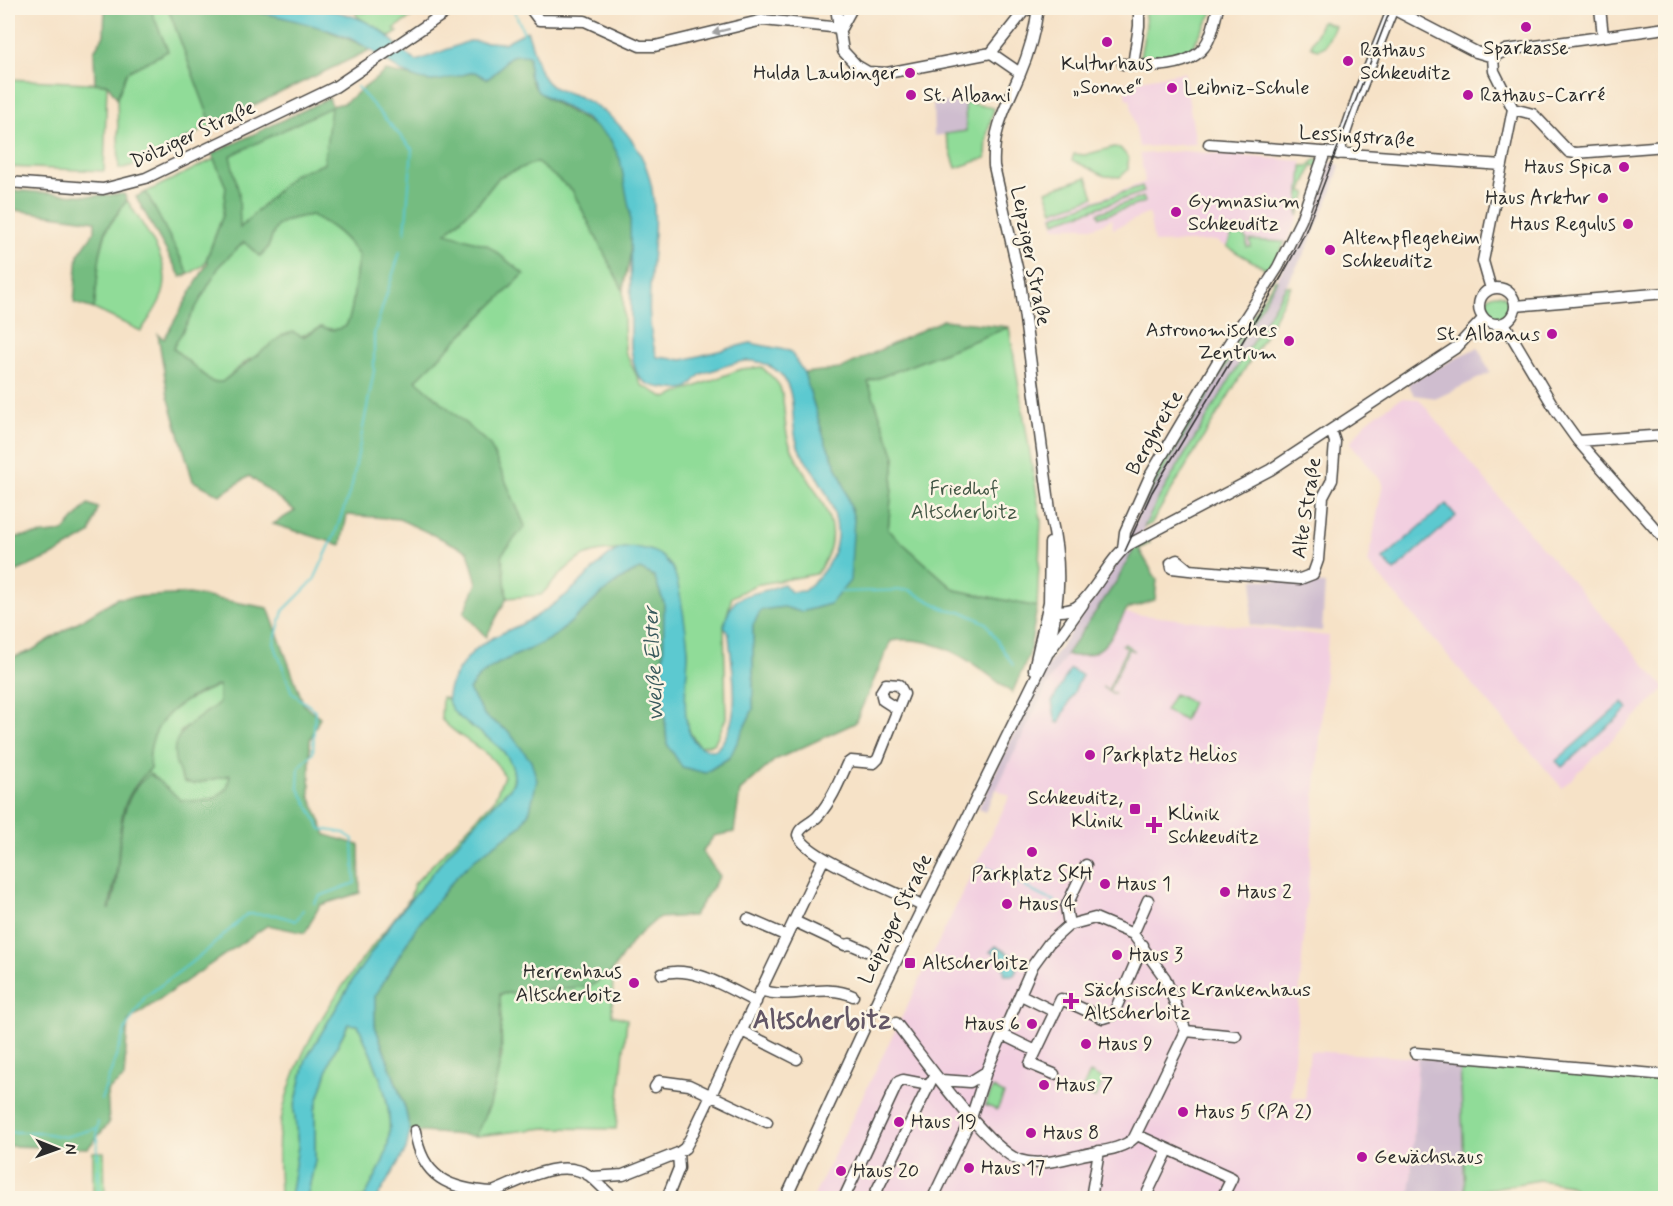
<svg xmlns="http://www.w3.org/2000/svg" width="1673" height="1206" font-family="Mynerve,sans-serif">
  <rect width="100%" height="100%" fill="#fcf5e5"/>
  <filter id="ink" filterUnits="userSpaceOnUse"><feTurbulence type="fractalNoise" baseFrequency=".0167" numOctaves="2"/><feDisplacementMap in="SourceGraphic" scale="12" xChannelSelector="R" yChannelSelector="G"/><feConvolveMatrix kernelMatrix="1 2 1 2 8 2 1 2 1" color-interpolation-filters="sRGB"/></filter>
  <filter id="wash" filterUnits="userSpaceOnUse"><feTurbulence type="fractalNoise" baseFrequency=".008" numOctaves="4" result="noise"/><feDisplacementMap in="SourceGraphic" scale="24" xChannelSelector="R" yChannelSelector="G"/><feGaussianBlur stdDeviation="1.35" result="paint"/><feColorMatrix in="noise" values="0 0 0 0 0 0 0 0 0 0 0 0 0 0 0 0 0 1.4 0 .05"/><feComposite in="paint" operator="in"/></filter>
  <g filter="url(#wash)">
    <rect width="100%" height="100%" fill="#f6e2c7"/>
    <path fill="#f2cfe0" d="M1184 72 1196 144 1139 147 1130 99H1126L1124 83Z
      M1184 151 1302 161 1299 216 1272 272 1216 241 1154 243 1149 213 1113 229 1112 219 1095 227H1055L1051 214 1054 213 1046 191 1087 177 1095 200 1145 182 1140 154Z
      M1401 398 1419 399 1507 507 1665 688 1562 788 1368 563 1383 483 1350 443 1367 421Z
      M1097 610 1328 636 1291 1096 1305 1099 1310 1051 1418 1058 1410 1198H813L1010 796 996 789 1050 680Z"/>
    <path fill="#cfbdcf" d="M933 102H965L966 132 934 136Z
      M1330 162 1340 165 1332 190 1307 248 1286 286 1160 496 1128 564 1050 680 985 812 978 809 1041 675 1110 575 1150 491 1288 260Z
      M1478 347 1490 373 1437 398 1414 395 1408 383Z
      M1254 579 1325 584 1322 631 1250 625Z
      M1418 1058 1460 1061 1464 1189 1431 1198H1410Z"/>
    <path fill="#90dc98" stroke="#5e8462" stroke-width="1.5" d="M150 8H168L212 125 138 164 119 169 117 98 127 72 168 51Z
      M346 8H354L363 13 371 8H409L414 15 394 29 398 32 390 37 358 17 353 9Z
      M1144 8H1195L1213 12 1187 56 1140 57 1146 25Z
      M1322 21 1335 26 1325 46 1318 50 1311 46Z
      M8 79 107 84 104 171 8 167Z
      M965 102 994 108 987 135 986 158 956 168 945 134 966 131Z
      M332 106 324 164 294 174 240 229 229 156Z
      M1114 147 1120 148 1128 157V170L1120 177 1105 176 1072 160 1074 154 1085 155Z
      M214 159 226 187 223 215 204 265 189 274 146 192Z
      M1315 160H1321L1318 168 1312 166 1302 191 1307 193 1298 216 1302 166H1308Z
      M536 162 572 190 623 290 625 351 641 385 666 398 741 369 762 367C767 373 777 380 780 387 786 404 783 425 789 442 806 489 857 523 816 574L755 585 732 597 724 626 726 718 714 744 699 746 690 733 683 707 688 652 673 569 649 549C585 551 585 547 541 595L507 598 502 554 416 380 524 274 487 245 445 234 480 201 499 177Z
      M1087 177 1094 197 1053 211 1046 191Z
      M1142 186 1144 192 1055 222 1053 216Z
      M1143 197 1145 202 1100 217 1098 213Z
      M127 200C144 229 176 264 161 298 156 310 148 320 141 331L94 309 100 255 107 229Z
      M311 215C332 225 346 237 359 256 354 275 355 314 345 327L334 330 321 327 248 360 222 382H212L173 348 220 265 244 242 259 256C272 249 269 239 276 228 281 219 301 217 311 215Z
      M1234 228 1247 239V247H1251L1250 240 1285 242 1271 272 1227 247Z
      M1275 279 1277 280 1140 510 1162 459Z
      M1286 286H1291L1263 339 1151 524 1144 527 1160 496Z
      M1485 306a12 12 0 1 1 24 0a12 12 0 1 1-24 0Z
      M1009 327 1041 520 1037 607 955 590 888 530 895 457 868 382Z
      M1125 644 1135 651 1129 649 1109 691 1115 694H1112L1102 687 1108 690 1127 648 1122 645Z
      M219 685V703L180 732 184 782 194 784 231 775 227 788 217 797 199 801H181L150 774 120 850 118 871 108 915C111 899 115 884 117 868 123 824 114 803 150 769 145 718 179 703 219 685Z
      M1174 694 1192 702 1184 720 1165 711Z
      M442 697 448 699 451 706C472 723 527 756 511 787L464 835 393 921 354 978 306 1059 294 1109 298 1146 290 1198H280C280 1178 277 1155 279 1134 290 1042 355 969 410 898L414 884 494 800 504 776C491 748 460 741 441 719Z
      M613 970 612 1015 627 1019 616 1129 546 1128 475 1136 490 1105 502 1055 500 994 591 986Z
      M349 1023 358 1025C376 1066 402 1115 383 1161 378 1174 370 1186 364 1198H307L315 1160V1109L331 1058Z
      M1460 1061 1665 1080V1198H1583L1570 1185 1539 1180 1465 1193Z
      M1090 1073 1104 1080 1095 1098 1081 1092Z
      M993 1088 1004 1094 997 1110 985 1105Z
      M93 1152H104L105 1198H93Z"/>
    <path fill="#74bc80" stroke="#507456" stroke-width="1.5" fill-rule="evenodd" d="M105 8H150L168 51 127 72 117 98 107 84 95 83 94 51 104 35Z
      M168 8H238L310 23 372 49 212 125Z
      M516 53 529 56C529 64 528 75 532 83 541 102 591 118 609 138 626 157 633 220 631 245 631 260 625 276 623 290L572 190 536 162 499 177 480 201 446 233 487 245 524 274 416 380 490 445 525 526 502 554 507 598 486 637 464 613 477 583 468 551 399 519 347 515 341 545 273 524 295 511 249 476 220 495 193 481 168 396 158 334 164 339 208 262 206 261 223 215 226 187 212 154 329 98 332 106 344 103 386 71 432 81 476 72 487 79C500 72 503 58 516 53ZM331 107 324 164 294 174 240 228 239 193 230 156ZM311 215C332 225 346 237 359 256 354 275 355 314 345 327L334 330 321 327 303 337 293 332 283 335 222 382H212L173 348 220 265 244 242 260 256C271 249 269 239 276 228 281 219 301 217 311 215Z
      M8 190 93 196 124 194 127 200 106 229 100 255 94 309 74 303 78 255 95 231V221L8 209Z
      M146 192 189 274 181 277 136 197Z
      M943 320 1009 327 868 382 895 457 888 530 955 590 1037 607 1029 655 1012 693C976 665 939 633 891 641L855 723 775 760 740 791 734 832 714 836 702 852 720 876 693 916 658 918 634 939 613 970 591 986 500 994C502 1054 503 1082 475 1136L410 1131 405 1107 375 1026V996L417 926 456 877 476 858 521 826 530 810 509 732 485 716 469 690C488 658 529 655 557 634 585 612 607 583 640 569L654 576 664 603 663 694 667 744 705 773 729 758 753 709V625L761 609 784 607 801 612 830 604 854 519 842 479 825 441 804 373 840 369Z
      M88 504 98 508 90 534 52 556 8 575V543L16 537 63 532Z
      M1148 539 1150 543 1139 549 1157 580 1155 600 1127 609C1111 637 1104 661 1066 655L1118 579 1136 545Z
      M189 594 268 608 304 705 320 717 310 740V796L326 835 359 845 360 893 320 905 305 933 268 925 128 1021 124 1078 107 1091 109 1123 88 1148 8 1146V659L31 651 117 598ZM219 685V703C186 728 159 738 184 782L194 784 230 775 227 788 217 797 199 801 181 800 150 774C107 804 127 868 109 910 111 896 115 882 117 868 122 824 115 803 150 769 145 723 179 699 219 685Z"/>
    <path fill="#5cc9d0" stroke="#447a7e" stroke-width="1.5" d="M238 8C286 8 331 1 374 26 391 35 400 53 417 61L469 41 504 43 527 31C533 45 536 66 544 78 552 90 563 91 575 95 605 107 633 134 645 164 670 227 635 295 657 357L683 360 750 343 790 351 804 373 825 441 842 479 854 519 850 581 830 604 801 612 784 607 761 610 753 625V709L730 757 705 773 682 767 667 744 663 694 664 603 654 576 640 569C607 583 585 612 557 634 529 655 488 658 469 690L485 716 509 732 531 761 537 780 530 810 521 826 476 858 456 877 417 926 375 996V1026L405 1108 410 1131 406 1150 377 1198H364C370 1186 378 1174 383 1161 402 1115 376 1066 358 1025L348 1024 331 1058 315 1109V1160L307 1198H290L298 1146 294 1109 306 1059 354 978 393 921 464 835 511 787 514 780C516 736 445 727 448 695 450 679 465 659 476 649 491 636 511 630 528 621 541 614 554 604 566 595 578 586 607 554 617 550 631 545 653 548 664 558 666 561 671 565 673 569 679 580 688 639 688 654 688 678 672 753 716 750 745 719 732 674 729 635L724 626C731 596 740 597 767 590 773 589 776 585 784 584L791 592 804 591C847 555 845 521 816 475 808 463 799 454 796 439 790 415 798 383 773 368 753 356 738 361 717 369 711 371 704 372 700 375 695 379 692 385 687 388 680 391 672 389 664 388 637 385 635 374 631 348L630 213 620 159 610 139 585 118 538 92 529 75V56C500 51 509 66 487 79L475 72C461 74 444 82 430 81 398 78 378 50 349 38 313 23 276 16 238 8Z
      M1446 504 1456 516 1394 571 1383 559Z
      M1070 669 1082 675 1059 723 1056 722 1052 702Z
      M1623 702 1628 709 1562 767 1556 761Z
      M996 946 1015 958 1017 970 1014 975H1005L1000 954 990 952Z"/>
    <g fill="none" stroke-linecap="round" stroke-linejoin="round">
      <path stroke="#5cc9d0" stroke-width="2" d="M513 8 525 35
        M357 87 412 149 405 234
        M840 592 909 590 945 609 963 612 986 623 1013 665
        M978 864C990 870 1002 874 1013 880 1028 887 1038 897 1055 901
        M314 903 320 896 355 883 353 839 344 833 321 829 298 787 299 767 313 753 315 710 292 693 274 643 283 611 314 580 335 534 352 485 374 371V334L400 252
        M101 1100 126 1028 145 997 204 953 247 914 277 915 296 921 303 910
        M97 1128 99 1198
        M8 1132H37L65 1137 97 1128 98 1122"/>
    </g>
  </g>
  <g filter="url(#ink)">
    <g fill="none" stroke-linecap="round" stroke-linejoin="round">
      <g stroke="#494642" stroke-width="13">
        <path id="minor" d="M530 8 539 20 585 21 640 46H655L763 20 841 28
          M836 8 843 51 856 65 868 72 887 73 991 53 1024 11 1033 8
          M1391 8 1476 52 1493 57
          M1600 8 1603 36
          M841 28 852 8
          M991 53 1020 73
          M1493 57 1506 50 1666 28
          M1123 64C1147 67 1187 69 1204 47 1213 36 1214 21 1218 8
          M1133 65 1139 26V8
          M1513 109 1533 114 1569 152 1576 153 1666 146
          M1209 144 1502 165
          M1338 154 1357 98 1393 8
          M8 182 103 189 146 178 335 87 452 8
          M1479 306a18 18 0 1 1 36 0a18 18 0 1 1-36 0Z
          M1491 289 1483 261 1513 109 1494 71 1493 57
          M1515 306 1666 293
          M1504 323 1555 409 1578 441 1666 541
          M1578 441 1666 435
          M1123 549 1125 532 1151 474 1221 356 1278 267 1301 220 1325 152
          M1189 570 1172 568 1171 563 1177 560 1189 570 1300 579 1313 574 1318 560 1323 497 1332 480 1335 442 1331 430
          M1048 611C1057 611 1068 612 1076 607 1092 598 1108 560 1128 545L1270 470 1457 347 1483 319
          M1049 652 1083 604
          M1034 669 1049 602 1050 543
          M897 709 883 700 881 692 886 684 899 685 904 694 878 759 874 763 851 761 847 764C839 782 832 800 818 816 812 823 800 826 798 835 807 859 898 891 923 907
          M748 919 787 936
          M794 921 845 945 850 944 866 951
          M1069 925 1066 907 1086 865
          M1133 934 1148 900
          M662 974C692 964 729 989 756 1002
          M761 990C791 1001 824 982 853 996
          M1021 995 1055 1012
          M896 1023C920 1054 986 1147 1019 1160 1039 1167 1063 1159 1082 1155 1098 1151 1122 1150 1134 1138L1186 1031 1165 978 1133 934 1095 918 1069 925 1049 943 1033 965 986 1072 971 1118 933 1198
          M742 1031 797 1059
          M1186 1031 1236 1036
          M1003 1035 1036 1051
          M1415 1053 1666 1075
          M1054 1074 1030 1064 1061 999 1103 1018 1113 1015 1143 945
          M941 1080 970 1082 986 1072
          M655 1087 659 1081 689 1085 767 1122
          M415 1131C422 1178 449 1189 493 1192
          M1137 1135 1232 1178 1222 1198
          M678 1153 685 1148 691 1137 824 858
          M592 1177 623 1175 678 1153 679 1168 667 1198
          M486 1198 493 1192C521 1181 561 1156 590 1176 598 1182 606 1192 614 1198
          M786 1198 882 990 1047 655C1059 605 1063 568 1051 518L1020 281 994 166C992 131 1006 106 1020 74 1029 53 1035 31 1038 8
          M844 1198 898 1082 903 1080 929 1085
          M873 1198 931 1081
          M1091 1198 1099 1151
          M1145 1198 1168 1150"/>
      </g>
      <use href="#minor" stroke="#fff" stroke-width="10"/>
      <path stroke="#2b2b2b" stroke-width="1.5" d="M1125 551 1152 492 1282 276 1305 233 1391 8"/>
    </g>
    <defs><path id="oneway-solid" d="M-6-.8H1V-3.2L6.5 0L1 3.2V.8H-6Z" transform="scale(1.5)"/></defs>
    <use fill="#a0a0a0" href="#oneway-solid" transform="translate(721 31) rotate(166)"/>
  </g>
  <g fill="#b5179e" stroke="#fcf5e5" stroke-width="2">
    <circle cx="1526" cy="27" r="6"/>
    <circle cx="1107" cy="42" r="6"/>
    <circle cx="1348" cy="61" r="6"/>
    <circle cx="910" cy="73" r="6"/>
    <circle cx="1172" cy="88" r="6"/>
    <circle cx="911" cy="95" r="6"/>
    <circle cx="1468" cy="95" r="6"/>
    <circle cx="1624" cy="167" r="6"/>
    <circle cx="1603" cy="198" r="6"/>
    <circle cx="1176" cy="212" r="6"/>
    <circle cx="1628" cy="224" r="6"/>
    <circle cx="1330" cy="250" r="6"/>
    <circle cx="1552" cy="334" r="6"/>
    <circle cx="1289" cy="341" r="6"/>
    <circle cx="1090" cy="755" r="6"/>
    <rect x="1129" y="803" width="12" height="12" rx="3"/>
    <path d="M1151 816h6v6h6v6h-6v6h-6v-6h-6v-6h6z"/>
    <circle cx="1032" cy="852" r="6"/>
    <circle cx="1105" cy="884" r="6"/>
    <circle cx="1225" cy="892" r="6"/>
    <circle cx="1007" cy="904" r="6"/>
    <circle cx="1117" cy="955" r="6"/>
    <rect x="904" y="957" width="12" height="12" rx="3"/>
    <circle cx="634" cy="983" r="6"/>
    <path d="M1068 992h6v6h6v6h-6v6h-6v-6h-6v-6h6z"/>
    <circle cx="1032" cy="1024" r="6"/>
    <circle cx="1086" cy="1044" r="6"/>
    <circle cx="1044" cy="1085" r="6"/>
    <circle cx="1183" cy="1112" r="6"/>
    <circle cx="899" cy="1122" r="6"/>
    <circle cx="1031" cy="1133" r="6"/>
    <circle cx="1362" cy="1157" r="6"/>
    <circle cx="969" cy="1168" r="6"/>
    <circle cx="841" cy="1171" r="6"/>
  </g>
  <g text-anchor="middle" dominant-baseline="central" stroke-width="5" stroke-linejoin="round" paint-order="stroke">
    <g font-size="20" fill="#2b2b2b" stroke="#fcf5e5" text-anchor="start">
      <text x="1526" y="48" text-anchor="middle">Sparkasse</text>
      <text x="1360" y="50">Rathaus<tspan x="1360" dy="23">Schkeuditz</tspan></text>
      <text x="1107" y="64" text-anchor="middle">Kulturhaus<tspan x="1107" dy="23">„Sonne“</tspan></text>
      <text x="898" y="73" text-anchor="end">Hulda Laubinger</text>
      <text x="1184" y="88">Leibniz-Schule</text>
      <text x="923" y="95">St. Albani</text>
      <text x="1480" y="95">Rathaus-Carré</text>
      <text x="1612" y="167" text-anchor="end">Haus Spica</text>
      <text x="1591" y="198" text-anchor="end">Haus Arktur</text>
      <text x="1188" y="201">Gymnasium<tspan x="1188" dy="23">Schkeuditz</tspan></text>
      <text x="1616" y="224" text-anchor="end">Haus Regulus</text>
      <text x="1342" y="238">Altenpflegeheim<tspan x="1342" dy="23">Schkeuditz</tspan></text>
      <text x="1277" y="330" text-anchor="end">Astronomisches<tspan x="1277" dy="23">Zentrum</tspan></text>
      <text x="1540" y="334" text-anchor="end">St. Albanus</text>
      <text x="1102" y="755">Parkplatz Helios</text>
      <text x="1123" y="798" text-anchor="end">Schkeuditz,<tspan x="1123" dy="23">Klinik</tspan></text>
      <text x="1168" y="814">Klinik<tspan x="1168" dy="23">Schkeuditz</tspan></text>
      <text x="1032" y="874" text-anchor="middle">Parkplatz SKH</text>
      <text x="1117" y="884">Haus 1</text>
      <text x="1237" y="892">Haus 2</text>
      <text x="1019" y="904">Haus 4</text>
      <text x="1129" y="955">Haus 3</text>
      <text x="922" y="963">Altscherbitz</text>
      <text x="622" y="972" text-anchor="end">Herrenhaus<tspan x="622" dy="23">Altscherbitz</tspan></text>
      <text x="1084" y="990">Sächsisches Krankenhaus<tspan x="1084" dy="23">Altscherbitz</tspan></text>
      <text x="1020" y="1024" text-anchor="end">Haus 6</text>
      <text x="1098" y="1044">Haus 9</text>
      <text x="1056" y="1085">Haus 7</text>
      <text x="1195" y="1112">Haus 5 (PA 2)</text>
      <text x="911" y="1122">Haus 19</text>
      <text x="1043" y="1133">Haus 8</text>
      <text x="1374" y="1157">Gewächshaus</text>
      <text x="981" y="1168">Haus 17</text>
      <text x="853" y="1171">Haus 20</text>
    </g>
    <g font-size="20" fill="#2b2b2b" stroke="#fcf5e5">
      <text transform="translate(193 135) rotate(-25)">Dölziger Straße</text>
      <text transform="translate(1357 137) rotate(4)">Lessingstraße</text>
      <text transform="translate(1030 256) rotate(79)">Leipziger Straße</text>
      <text transform="translate(1155 433) rotate(-60)">Bergbreite</text>
      <text transform="translate(1307 508) rotate(-81)">Alte Straße</text>
      <text transform="translate(896 919) rotate(-64)">Leipziger Straße</text>
    </g>
    <g font-size="20" fill="#445746" stroke="#fcf5e5">
      <text x="964" y="489">Friedhof<tspan x="964" dy="23">Altscherbitz</tspan></text>
    </g>
    <g font-size="21" font-style="italic" fill="#3a5a5d" stroke="#fcf5e5">
      <text transform="translate(654 664) rotate(-93)">Weiße Elster</text>
    </g>
    <g font-size="26" font-weight="bold" fill="#635766" stroke="#fcf5e5">
      <text x="822" y="1021">Altscherbitz</text>
    </g>
  </g>
  <rect width="1673" height="1206" fill="none" stroke="#fcf5e5" stroke-width="30"/>
  <g transform="translate(57 1149) rotate(91)" stroke="#fcf5e5" stroke-width="4.5" paint-order="stroke">
  <path d="M0-4.5L10 22L0 15L-10 22Z" fill="#2b2b2b"/>
  <text y="-9" font-size="16" font-weight="bold" text-anchor="middle" fill="#2b2b2b">N</text>
  </g>
</svg>
